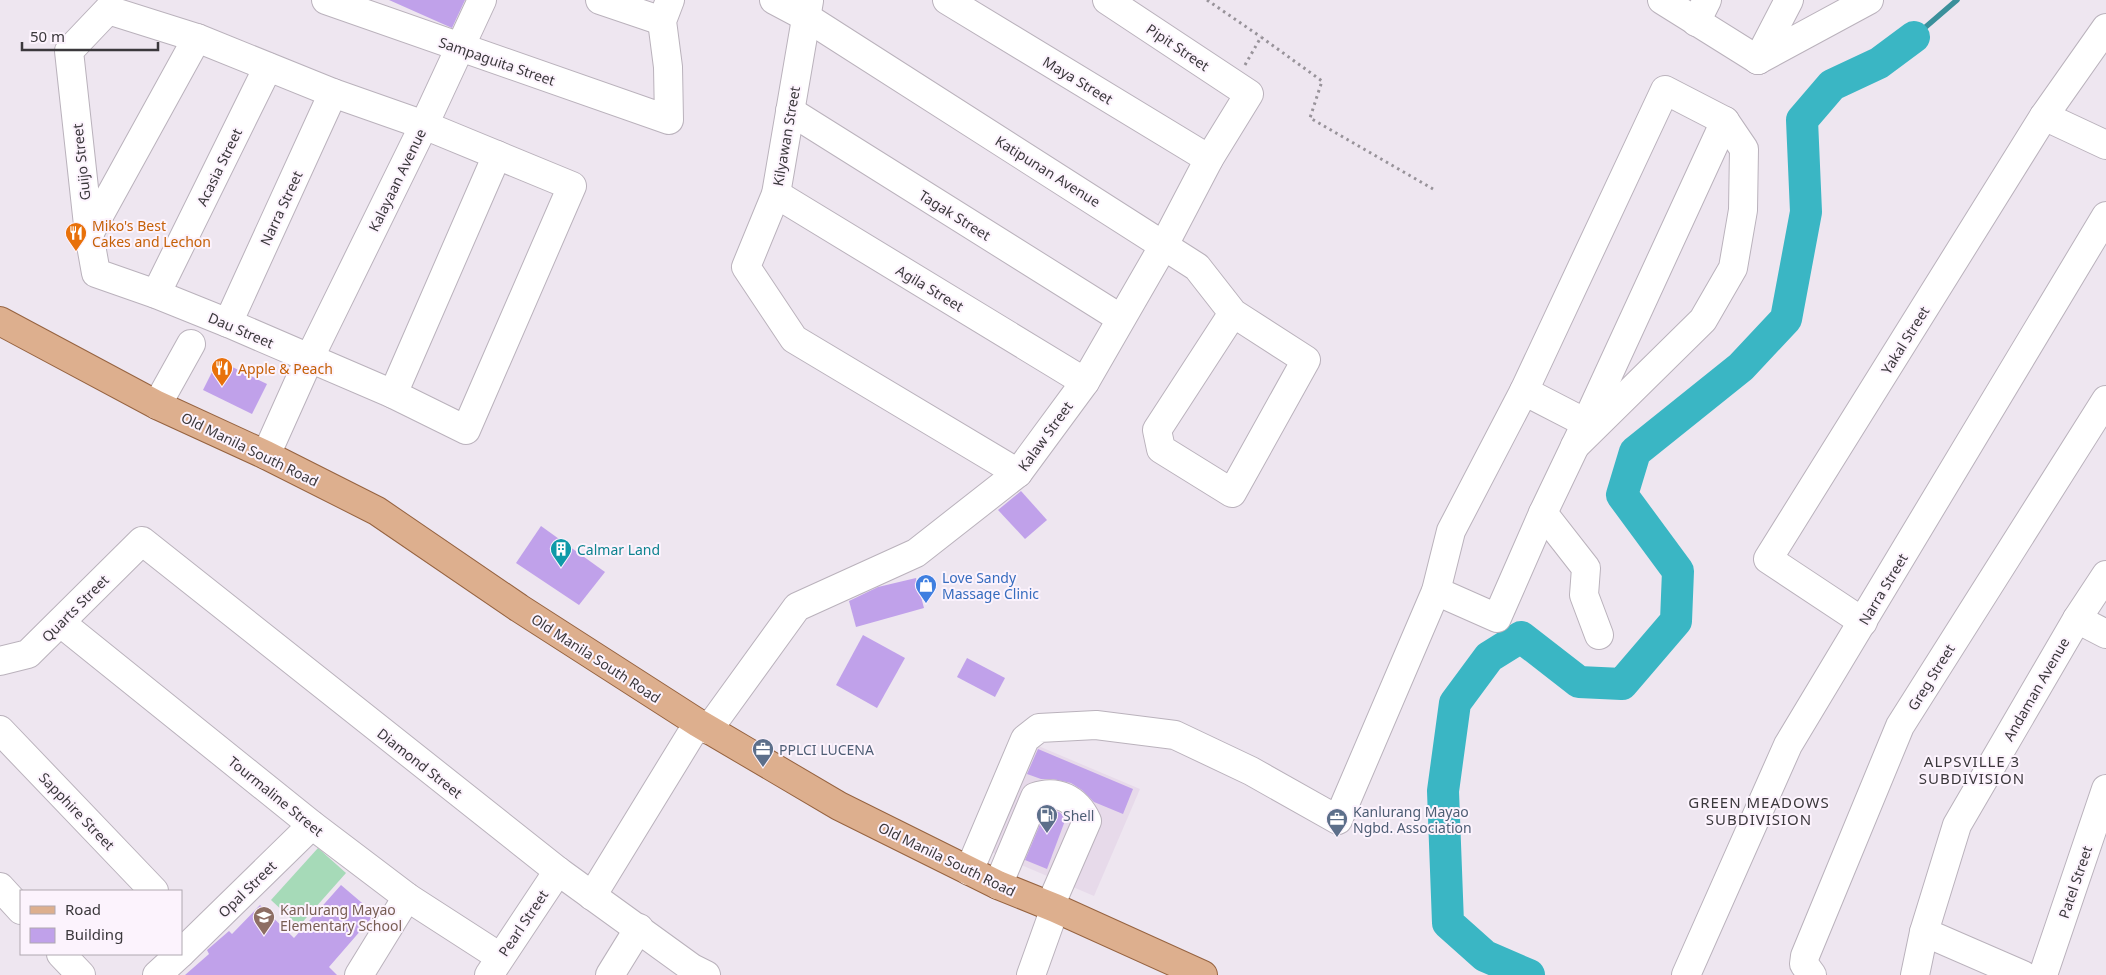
<svg xmlns="http://www.w3.org/2000/svg" width="2106" height="975" viewBox="0 0 2106 975" font-family="'Noto Sans',sans-serif">
	<style>
		.built { fill: #e7daea }
		.green { fill: #a6dab8 }
		.lines { fill: none; stroke-linecap: round; stroke-linejoin: round }
		.stream { stroke: #3a909b; stroke-width: 5.5 }
		.river { stroke: #3ab6c4; stroke-width: 32 }
		.building { fill: #c0a1ea }
		.minor-casing { stroke: #bab2bc; stroke-width: 30 }
		.major-casing { stroke: #966340; stroke-width: 30 }
		.path { stroke: #98939a; stroke-width: 3; stroke-dasharray: 2.5 4; stroke-linecap: butt }
		.minor { stroke: #fff; stroke-width: 28 }
		.major { stroke: #ddaf8e; stroke-width: 28 }
		.labels { text-anchor: middle; dominant-baseline: central; stroke-width: 4; stroke-linejoin: round; paint-order: stroke }
		.street-label { font-size: 14px; fill: #3b383c; stroke: #fcf3fd }
		.food-label { font-size: 14px; fill: #c56008; stroke: #fcf3fd; text-anchor: start }
		.culture-label { font-size: 14px; fill: #0d838f; stroke: #fcf3fd; text-anchor: start }
		.shop-label { font-size: 14px; fill: #366cbe; stroke: #fcf3fd; text-anchor: start }
		.service-label { font-size: 14px; fill: #4e5e75; stroke: #fcf3fd; text-anchor: start }
		.education-label { font-size: 14px; fill: #785e54; stroke: #fcf3fd; text-anchor: start }
		.neighbourhood-label { font-size: 15px; letter-spacing: 1px; fill: #3b383c; stroke: #fcf3fd }
	</style>
	<rect width="100%" height="100%" fill="#eee6f0"/>
	<polygon class="built" points="1029,742 1140,789 1094,896 984,849"/>
	<polygon class="green" points="318,848 346,873 299,926 271,900"/>
	<g class="lines">
		<polyline class="stream" points="1914,37 1957,0"/>
		<polyline class="river" points="1529,975 1485,956 1448,923 1443,791 1455,703 1489,657 1521,637 1579,682 1622,684 1676,621 1678,571 1622,495 1635,452 1741,367 1786,319 1806,212 1802,120 1832,85 1879,63 1914,37"/>
	</g>
	<g class="building">
		<polygon points="389,0 465,0 452,28"/>
		<polygon points="218,360 267,384 252,414 203,390"/>
		<polygon points="1021,491 1047,520 1025,539 998,510"/>
		<polygon points="541,526 605,572 579,605 516,563"/>
		<polygon points="916,578 924,608 856,627 849,601 878,587"/>
		<polygon points="863,635 905,658 877,708 836,685"/>
		<polygon points="967,658 1005,678 995,697 957,677"/>
		<polygon points="1038,749 1133,789 1123,814 1094,802 1082,790 1071,783 1053,779 1041,779 1027,774"/>
		<polygon points="1046,810 1059,812 1066,818 1047,869 1025,860"/>
		<polygon points="341,885 375,914 329,967 337,975 185,975 209,954 207,950 229,931 232,934 260,905 294,938"/>
	</g>
	<g class="lines">
		<g class="minor-casing">
			<g id="minor">
				<polyline points="326,0 669,120 668,67 662,21 670,0"/>
				<polyline points="600,0 662,21"/>
				<polyline points="774,0 806,17 1197,267 1233,313 1306,360 1232,493 1161,449 1157,430 1233,313"/>
				<polyline points="947,0 1209,159"/>
				<polyline points="1662,0 1758,60"/>
				<polyline points="809,1 776,194 746,267 794,339 1018,473"/>
				<polygon points="108,10 197,38 333,93 424,125 572,186 466,430 393,394 228,323 156,294 96,273 89,234 69,51"/>
				<polyline points="1696,22 1707,0"/>
				<polyline points="1758,60 1869,0"/>
				<polyline points="1758,60 1789,0"/>
				<polyline points="790,111 1120,318"/>
				<polyline points="2044,116 2106,145"/>
				<polyline points="776,194 1085,382"/>
				<polyline points="89,234 197,38"/>
				<polyline points="156,294 268,67"/>
				<polyline points="228,323 333,93"/>
				<polyline points="1524,391 1586,423"/>
				<polyline points="393,394 497,155"/>
				<polyline points="157,405 191,344"/>
				<polyline points="266,455 309,359 424,125 482,0"/>
				<polyline points="1543,513 1586,568 1584,595 1599,635"/>
				<polyline points="1436,591 1497,618 1543,513 1586,423 1725,121"/>
				<polyline points="2077,619 2106,634"/>
				<polyline points="1863,622 1768,559 2044,116 2106,28"/>
				<polyline points="61,623 312,825 407,897 500,957"/>
				<polyline points="0,661 28,654 142,541 558,871 692,968 706,975"/>
				<polyline points="0,730 154,891"/>
				<polyline points="708,730 797,607 916,553 1018,473 1085,382 1164,245 1209,159 1249,94 1107,0"/>
				<polyline points="969,871 1025,739 1039,728 1096,725 1175,735 1251,771 1338,820 1436,591 1451,531 1524,391 1665,90 1725,121 1744,149 1743,210 1733,268 1703,320 1575,446"/>
				<path d="M998,885l37,-88c22,-8 42,2 52,24l-37,85"/>
				<polyline points="0,887 21,910"/>
				<polyline points="592,896 698,723"/>
				<polyline points="1924,932 2023,975"/>
				<polyline points="181,953 312,825"/>
				<polyline points="61,954 81,975"/>
				<polyline points="157,975 180,954"/>
				<polyline points="359,975 407,897"/>
				<polyline points="489,975 558,871"/>
				<polyline points="610,975 639,928"/>
				<polyline points="1031,975 1055,908"/>
				<polyline points="1686,975 1788,745 2106,216"/>
				<polyline points="1812,975 1804,964 1805,956 1900,726 2106,400"/>
				<polyline points="1915,975 1924,932 1957,825 2077,619 2106,575"/>
				<polyline points="2043,975 2106,789"/>
			</g>
		</g>
		<g class="major-casing">
			<polyline id="major" points="0,321 157,405 266,455 377,511 519,608 698,723 839,806 998,885 1055,908 1203,975"/>
		</g>
		<g class="path">
			<polyline points="1207,0 1261,37"/>
			<polyline points="1245,65 1261,37 1322,81 1310,118 1433,189"/>
		</g>
		<use href="#minor" class="minor"/>
		<use href="#major" class="major"/>
	</g>
	<defs>
		<g id="restaurant-pin" transform="scale(1.125)"><path d="M0 17L-7.5 6A9.5 9.5 0 1 1 7.5 6Z" fill="#e8710a" stroke="#fcf3fd"/><path d="M-5-6h1v4h1v-4h1v4h1v-4h1v5L-1.5 .5V6h-2V.5L-5-1ZM5-6V6H3V1.5H1.5Q1.5-4 5-6Z" fill="#fff"/></g>
		<g id="building-pin" transform="scale(1.125)"><path d="M0 17L-7.5 6A9.5 9.5 0 1 1 7.5 6Z" fill="#0f9aa8" stroke="#fcf3fd"/><path d="M-4-6H4V6H1V3H-1V6H-4ZM-2.5-4.3h1.7v1.8h-1.7ZM.8-4.3h1.7v1.8H.8ZM-2.5-1h1.7V.8h-1.7ZM.8-1h1.7V.8H.8Z" fill="#fff"/></g>
		<g id="shop-pin" transform="scale(1.125)"><path d="M0 17L-7.5 6A9.5 9.5 0 1 1 7.5 6Z" fill="#3f7fe0" stroke="#fcf3fd"/><path d="M-5-2.5h2.3a2.7 3.5 0 0 1 5.4 0H5L5.5 6h-11ZM-1.5-2.5h3a1.5 2.3 0 0 0-3 0Z" fill="#fff"/></g>
		<g id="office-pin" transform="scale(1.125)"><path d="M0 17L-7.5 6A9.5 9.5 0 1 1 7.5 6Z" fill="#5c6f8a" stroke="#fcf3fd"/><path d="M-6-3h4V-5.5h4V-3h4V5H-6ZM-1-4.5V-3h2v-1.5ZM-6 0V1H6V0Z" fill="#fff"/></g>
		<g id="fuel-pin" transform="scale(1.125)"><path d="M0 17L-7.5 6A9.5 9.5 0 1 1 7.5 6Z" fill="#5c6f8a" stroke="#fcf3fd"/><path d="M-5.5-6h7V0h2V4h1.3V-2.5L3-4.5l.8-.8L6-3V5H2.5V1h-1V6h-7ZM-4.2-4.7v3.2H.2V-4.7Z" fill="#fff"/></g>
		<g id="school-pin" transform="scale(1.125)"><path d="M0 17L-7.5 6A9.5 9.5 0 1 1 7.5 6Z" fill="#8d6e63" stroke="#fcf3fd"/><path d="M0-5L7-2L0 1L-7-2ZM-4 1L0 2.5L4 1V4Q0 6-4 4Z" fill="#fff"/></g>
	</defs>
	<g fill-rule="evenodd">
		<use href="#restaurant-pin" x="76" y="233"/>
		<use href="#restaurant-pin" x="222" y="368"/>
		<use href="#building-pin" x="561" y="549"/>
		<use href="#shop-pin" x="926" y="585"/>
		<use href="#office-pin" x="763" y="749"/>
		<use href="#fuel-pin" x="1047" y="815"/>
		<use href="#office-pin" x="1337" y="819"/>
		<use href="#school-pin" x="264" y="917"/>
	</g>
	<g class="labels">
		<g class="street-label">
			<text transform="translate(1178 47) rotate(34)">Pipit Street</text>
			<text transform="translate(497 61) rotate(19)">Sampaguita Street</text>
			<text transform="translate(1078 80) rotate(31)">Maya Street</text>
			<text transform="translate(786 136) rotate(-80)">Kilyawan Street</text>
			<text transform="translate(81 162) rotate(-96)">Guijo Street</text>
			<text transform="translate(219 167) rotate(-64)">Acasia Street</text>
			<text transform="translate(1048 171) rotate(32)">Katipunan Avenue</text>
			<text transform="translate(397 180) rotate(-64)">Kalayaan Avenue</text>
			<text transform="translate(281 208) rotate(-65)">Narra Street</text>
			<text transform="translate(955 215) rotate(32)">Tagak Street</text>
			<text transform="translate(930 288) rotate(31)">Agila Street</text>
			<text transform="translate(241 330) rotate(23)">Dau Street</text>
			<text transform="translate(1905 340) rotate(-58)">Yakal Street</text>
			<text transform="translate(1045 436) rotate(-54)">Kalaw Street</text>
			<text transform="translate(250 449) rotate(26)">Old Manila South Road</text>
			<text transform="translate(1883 589) rotate(-59)">Narra Street</text>
			<text transform="translate(75 608) rotate(-45)">Quarts Street</text>
			<text transform="translate(596 658) rotate(33)">Old Manila South Road</text>
			<text transform="translate(1931 677) rotate(-58)">Greg Street</text>
			<text transform="translate(2036 689) rotate(-60)">Andaman Avenue</text>
			<text transform="translate(420 763) rotate(38)">Diamond Street</text>
			<text transform="translate(276 796) rotate(39)">Tourmaline Street</text>
			<text transform="translate(77 811) rotate(46)">Sapphire Street</text>
			<text transform="translate(947 859) rotate(26)">Old Manila South Road</text>
			<text transform="translate(2075 882) rotate(-71)">Patel Street</text>
			<text transform="translate(247 889) rotate(-44)">Opal Street</text>
			<text transform="translate(523 923) rotate(-56)">Pearl Street</text>
		</g>
		<g class="food-label">
			<text x="92" y="225">Miko's Best<tspan x="92" dy="16">Cakes and Lechon</tspan></text>
			<text x="238" y="368">Apple &amp; Peach</text>
		</g>
		<g class="culture-label">
			<text x="577" y="549">Calmar Land</text>
		</g>
		<g class="shop-label">
			<text x="942" y="577">Love Sandy<tspan x="942" dy="16">Massage Clinic</tspan></text>
		</g>
		<g class="service-label">
			<text x="779" y="749">PPLCI LUCENA</text>
			<text x="1353" y="811">Kanlurang Mayao<tspan x="1353" dy="16">Ngbd. Association</tspan></text>
			<text x="1063" y="815">Shell</text>
		</g>
		<g class="education-label">
			<text x="280" y="909">Kanlurang Mayao<tspan x="280" dy="16">Elementary School</tspan></text>
		</g>
		<g class="neighbourhood-label">
			<text x="1972" y="761">ALPSVILLE 3<tspan x="1972" dy="17">SUBDIVISION</tspan></text>
			<text x="1759" y="802">GREEN MEADOWS<tspan x="1759" dy="17">SUBDIVISION</tspan></text>
		</g>
	</g>
	<rect x="20" y="890" width="162" height="65" fill="#fcf3fd" stroke="#afa8b0"/>
	<rect x="30" y="906" width="25" height="8" fill="#ddaf8e" stroke="#afa8b0"/>
	<text x="65" y="915" font-size="15" fill="#3b383c">Road</text>
	<rect x="30" y="928" width="25" height="15" fill="#c0a1ea" stroke="#afa8b0"/>
	<text x="65" y="940" font-size="15" fill="#3b383c">Building</text>
	<path d="M22 42v8h136v-8" fill="none" stroke="#3b383c" stroke-width="2.5"/>
	<text x="30" y="42" font-size="15" fill="#3b383c" stroke="#fcf3fd" stroke-width="4" paint-order="stroke">50 m</text>
</svg>
